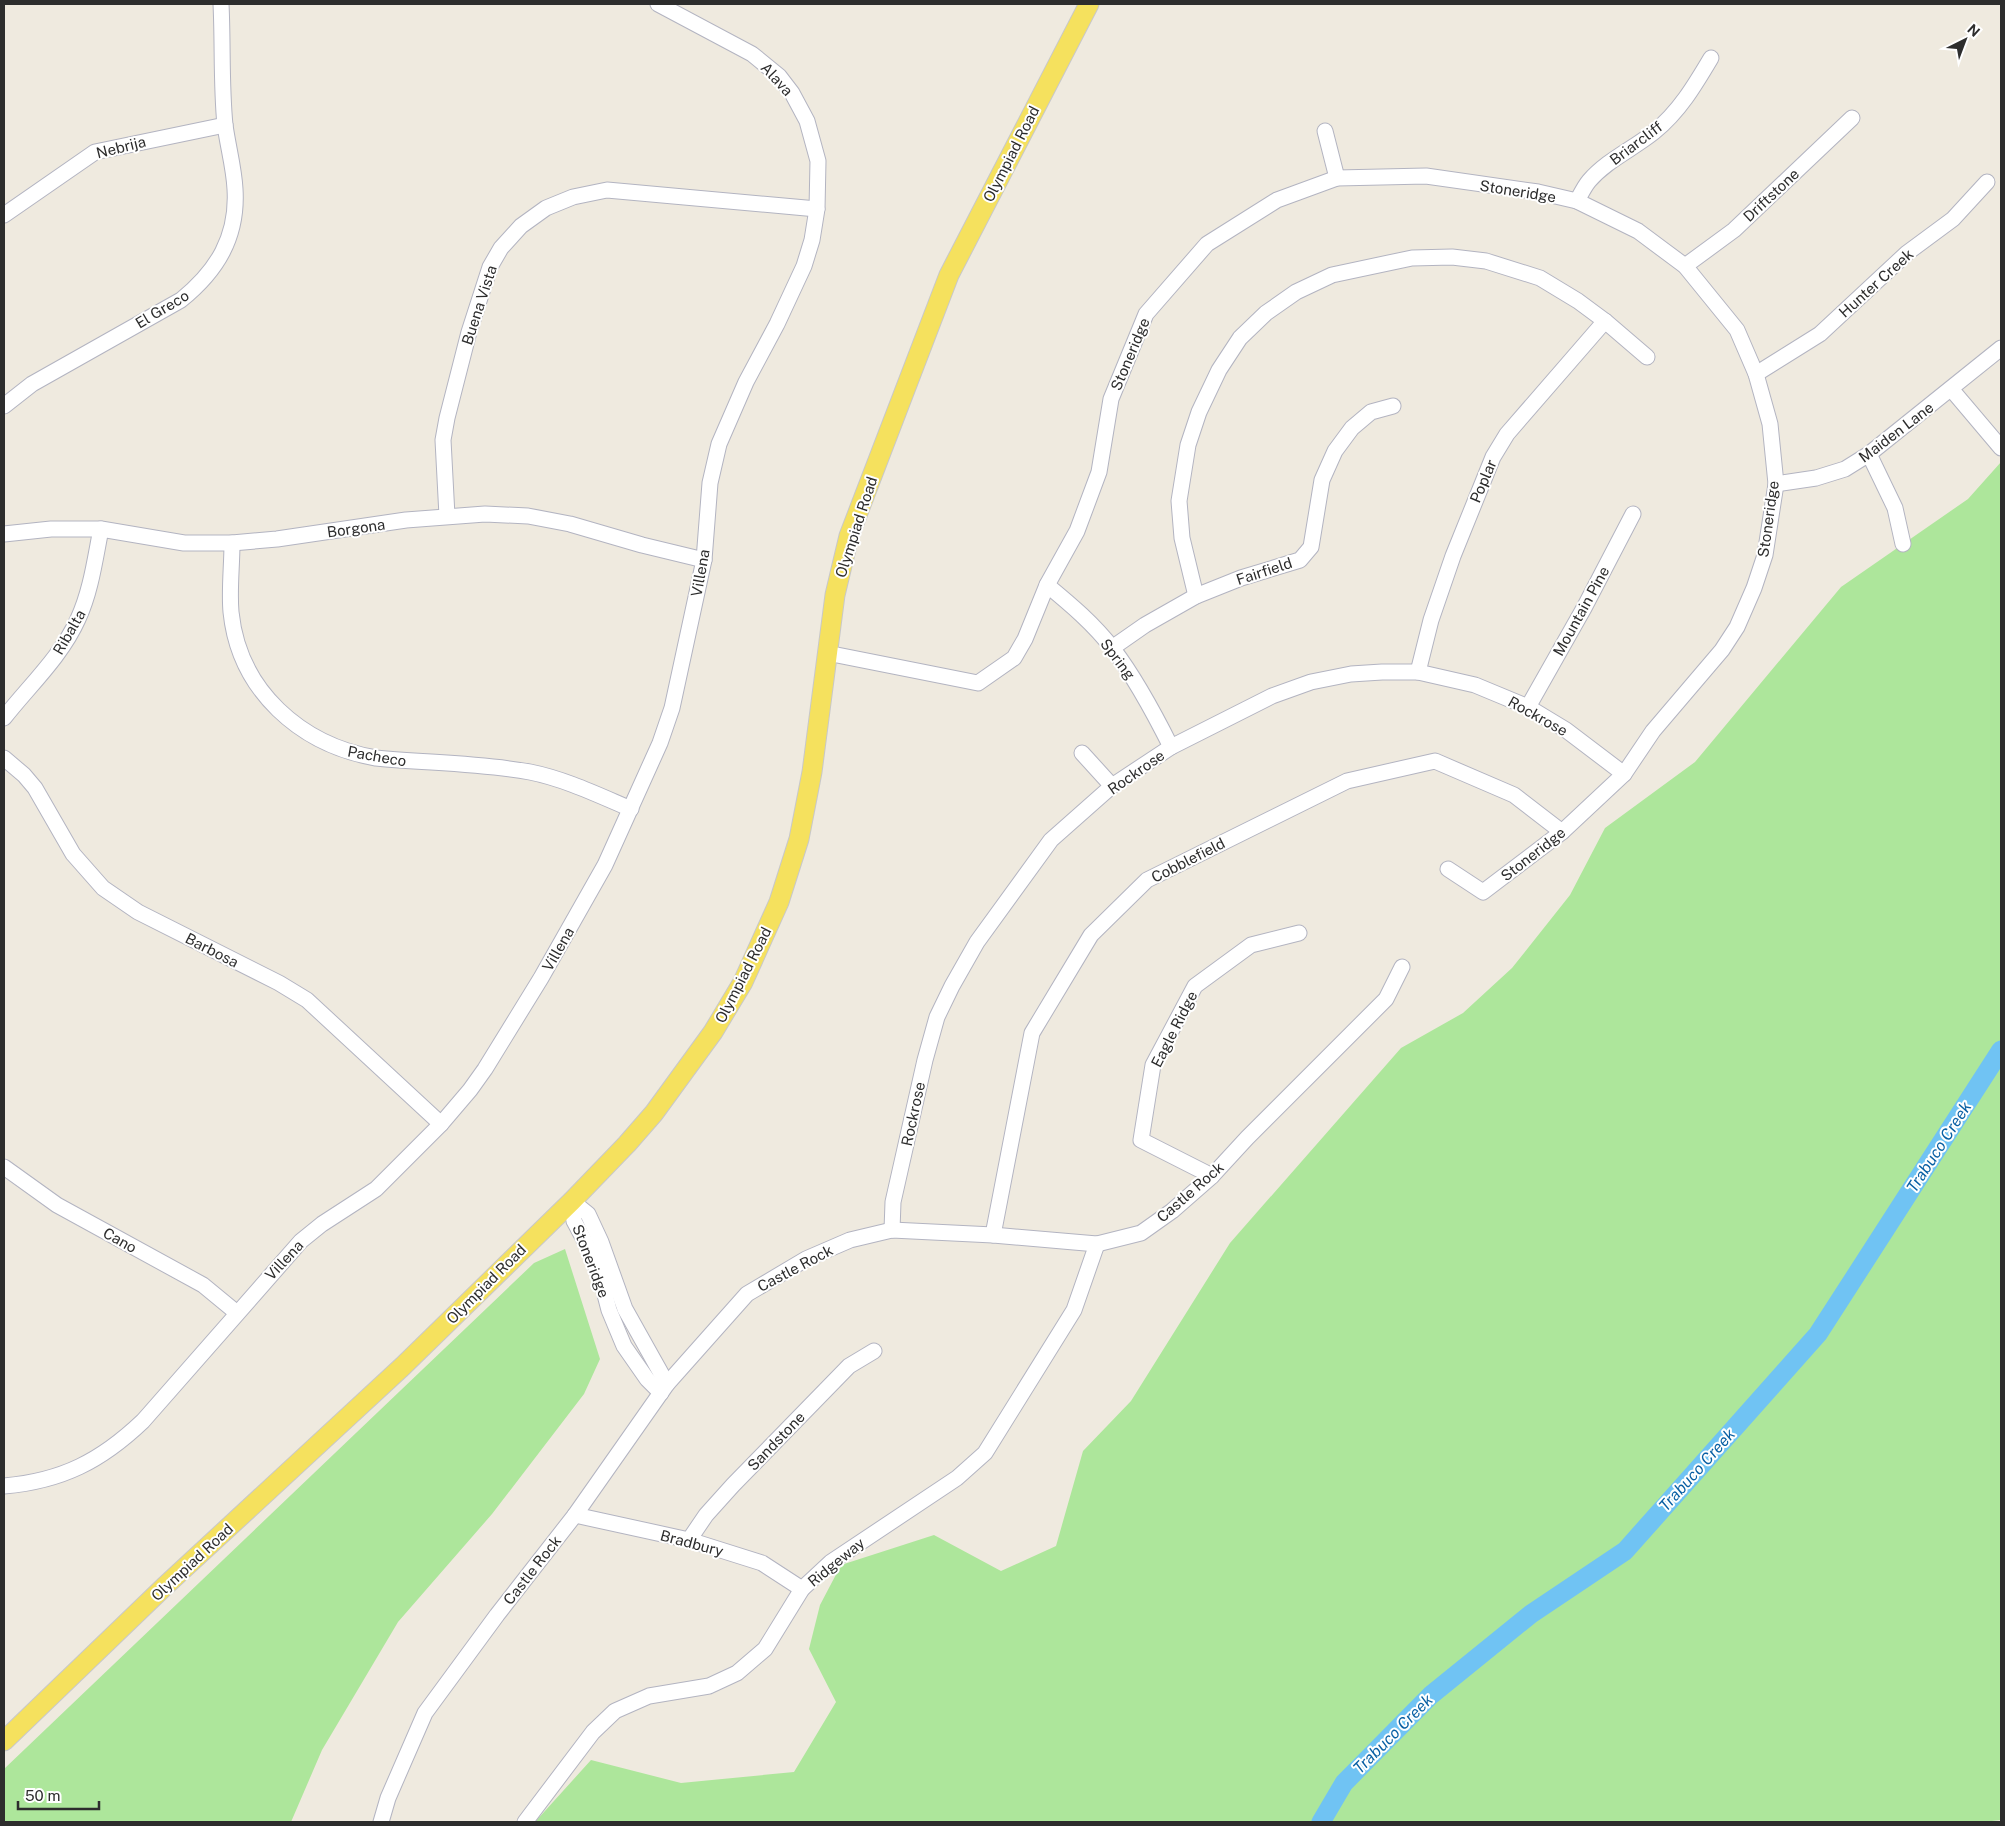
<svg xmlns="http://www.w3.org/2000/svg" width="2005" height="1826" viewBox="0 0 2005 1826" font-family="'Public Sans',sans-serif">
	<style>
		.green { fill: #ade69b }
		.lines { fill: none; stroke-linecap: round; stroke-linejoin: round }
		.river { stroke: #70c3f3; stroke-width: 19 }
		.minor-casing { stroke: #b3b4c1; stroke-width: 17 }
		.major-casing { stroke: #c8c8c8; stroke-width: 21 }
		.minor { stroke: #fff; stroke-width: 15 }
		.major { stroke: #f5e15e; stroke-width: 19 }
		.labels { text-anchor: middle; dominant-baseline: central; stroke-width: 4; stroke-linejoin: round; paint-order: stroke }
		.street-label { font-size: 15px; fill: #2d2d2d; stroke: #fff }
		.water-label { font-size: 16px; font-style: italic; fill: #0960a4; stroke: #fff }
	</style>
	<rect width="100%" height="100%" fill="#efeadf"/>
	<g class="green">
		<polygon points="2001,462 2001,1820 1983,1822 535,1822 591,1760 681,1783 794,1772 836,1702 809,1649 820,1605 841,1565 934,1535 1001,1571 1056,1546 1083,1451 1131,1401 1230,1243 1401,1048 1463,1013 1512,968 1570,895 1605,828 1695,762 1841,587 1968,499"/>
		<polygon points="565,1249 600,1359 584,1394 492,1514 398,1622 322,1750 291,1822 4,1822 4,1769 534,1263"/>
	</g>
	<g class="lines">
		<polyline class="river" points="1321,1822 1344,1783 1431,1695 1531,1614 1625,1551 1818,1334 2001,1050"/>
		<g class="minor-casing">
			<g id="minor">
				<polyline points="1325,131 1337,178"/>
				<path d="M1577,201c4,-7 7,-14 12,-20 18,-21 44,-32 65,-49 25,-20 41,-47 57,-74"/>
				<polyline points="4,215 95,152 225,125"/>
				<polyline points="1685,266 1734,230 1852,118"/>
				<polyline points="1756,374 1820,334 1907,253 1953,219 1987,182"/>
				<polyline points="1952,390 2001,448"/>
				<path d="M4,406l28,-22 149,-84c36,-29 57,-63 54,-111 -1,-21 -7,-42 -10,-64 -4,-40 -2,-81 -4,-121"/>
				<polyline points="1869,454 1895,508 1903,544"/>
				<polyline points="1776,484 1816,478 1845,469 1869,454 2001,348"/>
				<polyline points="447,516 443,440 447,418 469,332 490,267 501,248 521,226 546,208 573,197 607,190 817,209"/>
				<polyline points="4,534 51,529 101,529 184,543 232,543 277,539 406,520 485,514 528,516 570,524 642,545 704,560"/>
				<path d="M232,543c0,23 -3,47 -1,69 8,79 70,133 145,146 51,5 104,5 154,14 35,7 68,23 101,37"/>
				<path d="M1047,585c23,19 47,39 66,64 23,30 41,64 58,98"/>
				<polyline points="1196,596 1182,538 1179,501 1188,445 1199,412 1219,370 1240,338 1266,313 1296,292 1332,275 1412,258 1452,257 1486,261 1540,278 1578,301 1605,321 1647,357"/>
				<polyline points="1112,648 1145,625 1196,596 1241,578 1300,560 1311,547 1322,480 1335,451 1352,428 1371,412 1393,406"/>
				<polyline points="827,653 978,683 1014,658 1025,639 1047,585 1077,531 1099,472 1111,399 1146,314 1207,244 1277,200 1337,178 1426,176 1538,192 1577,201 1638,231 1685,266 1737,330 1756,374 1770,424 1776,484 1765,555 1754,588 1737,627 1722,650 1653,731 1624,774 1562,832 1483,892 1448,869"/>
				<polyline points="1418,672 1431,620 1453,556 1493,457 1507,434 1605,321"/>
				<polyline points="1528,707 1584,608 1633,514"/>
				<path d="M4,718c25,-32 57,-61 74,-99 13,-28 17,-60 23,-90"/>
				<polyline points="1082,753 1112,786"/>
				<polyline points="4,758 24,775 35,788 73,854 103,888 138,912 279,983 307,1000 441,1124"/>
				<polyline points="4,1167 57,1205 203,1285 237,1313"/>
				<polyline points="1212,1176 1141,1140 1153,1065 1195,986 1251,945 1299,933"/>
				<polyline points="572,1201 574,1221 588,1247 602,1283 609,1310 624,1346 647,1379 661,1393"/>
				<polyline points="572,1201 588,1214 601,1242 625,1309 667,1384"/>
				<polyline points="892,1230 893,1202 925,1060 937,1017 952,986 977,942 1051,840 1112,786 1171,747 1272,696 1311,682 1351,674 1382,672 1418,672 1475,685 1528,707 1566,730 1624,774"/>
				<polyline points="993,1235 1032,1033 1091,935 1147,880 1347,781 1435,761 1514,795 1562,832"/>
				<path d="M4,1486c58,-5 97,-25 139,-65l158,-180 21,-17 54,-35 65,-65 29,-34 15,-21 56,-91 64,-113 55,-122 12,-35 32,-148 6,-77 9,-39 27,-62 31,-58 27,-58 8,-26 5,-31 1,-48 -11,-40 -15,-28 -13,-17 -27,-22 -94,-50"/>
				<polyline points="575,1515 689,1540 762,1563 802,1589"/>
				<polyline points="689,1540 706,1515 733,1485 849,1366 874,1351"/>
				<polyline points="381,1822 388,1798 425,1713 497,1615 575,1515 667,1384 747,1294 806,1259 850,1240 892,1230 993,1235 1097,1244 1141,1233 1172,1211 1212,1176 1247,1138 1386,999 1402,967"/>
				<polyline points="525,1822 593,1732 615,1711 649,1696 709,1686 737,1673 765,1649 802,1589 831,1562 957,1478 985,1453 1074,1310 1097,1244"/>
			</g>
		</g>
		<g class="major-casing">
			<polyline id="major" points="4,1741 165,1586 403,1366 572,1201 627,1144 654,1113 713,1032 743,982 779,902 799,839 812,772 835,595 849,536 949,275 1089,4"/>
		</g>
		<use href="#minor" class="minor"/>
		<use href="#major" class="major"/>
	</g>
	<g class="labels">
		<g class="street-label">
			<text transform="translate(777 79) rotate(47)">Alava</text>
			<text transform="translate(1636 143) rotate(-37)">Briarcliff</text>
			<text transform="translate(121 147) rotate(-14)">Nebrija</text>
			<text transform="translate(1011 154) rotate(-63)">Olympiad Road</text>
			<text transform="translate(1518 191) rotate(9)">Stoneridge</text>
			<text transform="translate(1771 195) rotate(-43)">Driftstone</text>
			<text transform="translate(1876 283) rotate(-42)">Hunter Creek</text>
			<text transform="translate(479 305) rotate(-72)">Buena Vista</text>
			<text transform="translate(162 309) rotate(-31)">El Greco</text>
			<text transform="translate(1130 354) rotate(-67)">Stoneridge</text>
			<text transform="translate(1896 432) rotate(-37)">Maiden Lane</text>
			<text transform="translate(1483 481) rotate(-67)">Poplar</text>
			<text transform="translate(1768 519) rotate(-82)">Stoneridge</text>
			<text transform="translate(856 527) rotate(-72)">Olympiad Road</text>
			<text transform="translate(356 528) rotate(-8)">Borgona</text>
			<text transform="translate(1264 571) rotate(-18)">Fairfield</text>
			<text transform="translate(700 573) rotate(-80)">Villena</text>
			<text transform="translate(1581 611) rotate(-61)">Mountain Pine</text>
			<text transform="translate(69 632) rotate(-60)">Ribalta</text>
			<text transform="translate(1118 659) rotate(53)">Spring</text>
			<text transform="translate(1538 716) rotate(29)">Rockrose</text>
			<text transform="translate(377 756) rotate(10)">Pacheco</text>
			<text transform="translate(1136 772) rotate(-35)">Rockrose</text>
			<text transform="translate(1533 854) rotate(-38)">Stoneridge</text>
			<text transform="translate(1188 860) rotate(-27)">Cobblefield</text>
			<text transform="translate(558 949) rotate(-60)">Villena</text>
			<text transform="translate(212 950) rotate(27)">Barbosa</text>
			<text transform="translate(743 975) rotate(-63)">Olympiad Road</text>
			<text transform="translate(1174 1029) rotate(-63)">Eagle Ridge</text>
			<text transform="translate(913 1114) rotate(-78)">Rockrose</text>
			<text transform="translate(1190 1192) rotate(-41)">Castle Rock</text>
			<text transform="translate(120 1240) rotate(29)">Cano</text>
			<text transform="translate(284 1260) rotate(-47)">Villena</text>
			<text transform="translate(591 1261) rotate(69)">Stoneridge</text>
			<text transform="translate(795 1268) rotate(-28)">Castle Rock</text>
			<text transform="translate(486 1284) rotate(-45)">Olympiad Road</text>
			<text transform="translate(776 1441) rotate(-46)">Sandstone</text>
			<text transform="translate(692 1543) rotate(15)">Bradbury</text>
			<text transform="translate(192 1562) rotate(-43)">Olympiad Road</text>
			<text transform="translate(836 1562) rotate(-39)">Ridgeway</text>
			<text transform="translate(532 1570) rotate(-52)">Castle Rock</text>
		</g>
		<g class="water-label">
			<text transform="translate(1939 1147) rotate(-57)">Trabuco Creek</text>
			<text transform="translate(1697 1470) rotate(-48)">Trabuco Creek</text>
			<text transform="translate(1393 1734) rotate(-45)">Trabuco Creek</text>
		</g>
	</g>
	<rect width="2005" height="1826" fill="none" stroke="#2d2d2d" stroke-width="10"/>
	<g transform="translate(1965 40) rotate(42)" stroke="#ffffff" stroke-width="4" paint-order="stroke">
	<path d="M0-4L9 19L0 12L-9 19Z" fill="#2d2d2d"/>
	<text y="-8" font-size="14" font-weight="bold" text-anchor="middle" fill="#2d2d2d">N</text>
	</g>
	<path d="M18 1801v8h81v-8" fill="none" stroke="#2d2d2d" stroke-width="2.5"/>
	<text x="25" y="1801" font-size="15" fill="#2d2d2d" stroke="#ffffff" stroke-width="4" paint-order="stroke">50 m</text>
</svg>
